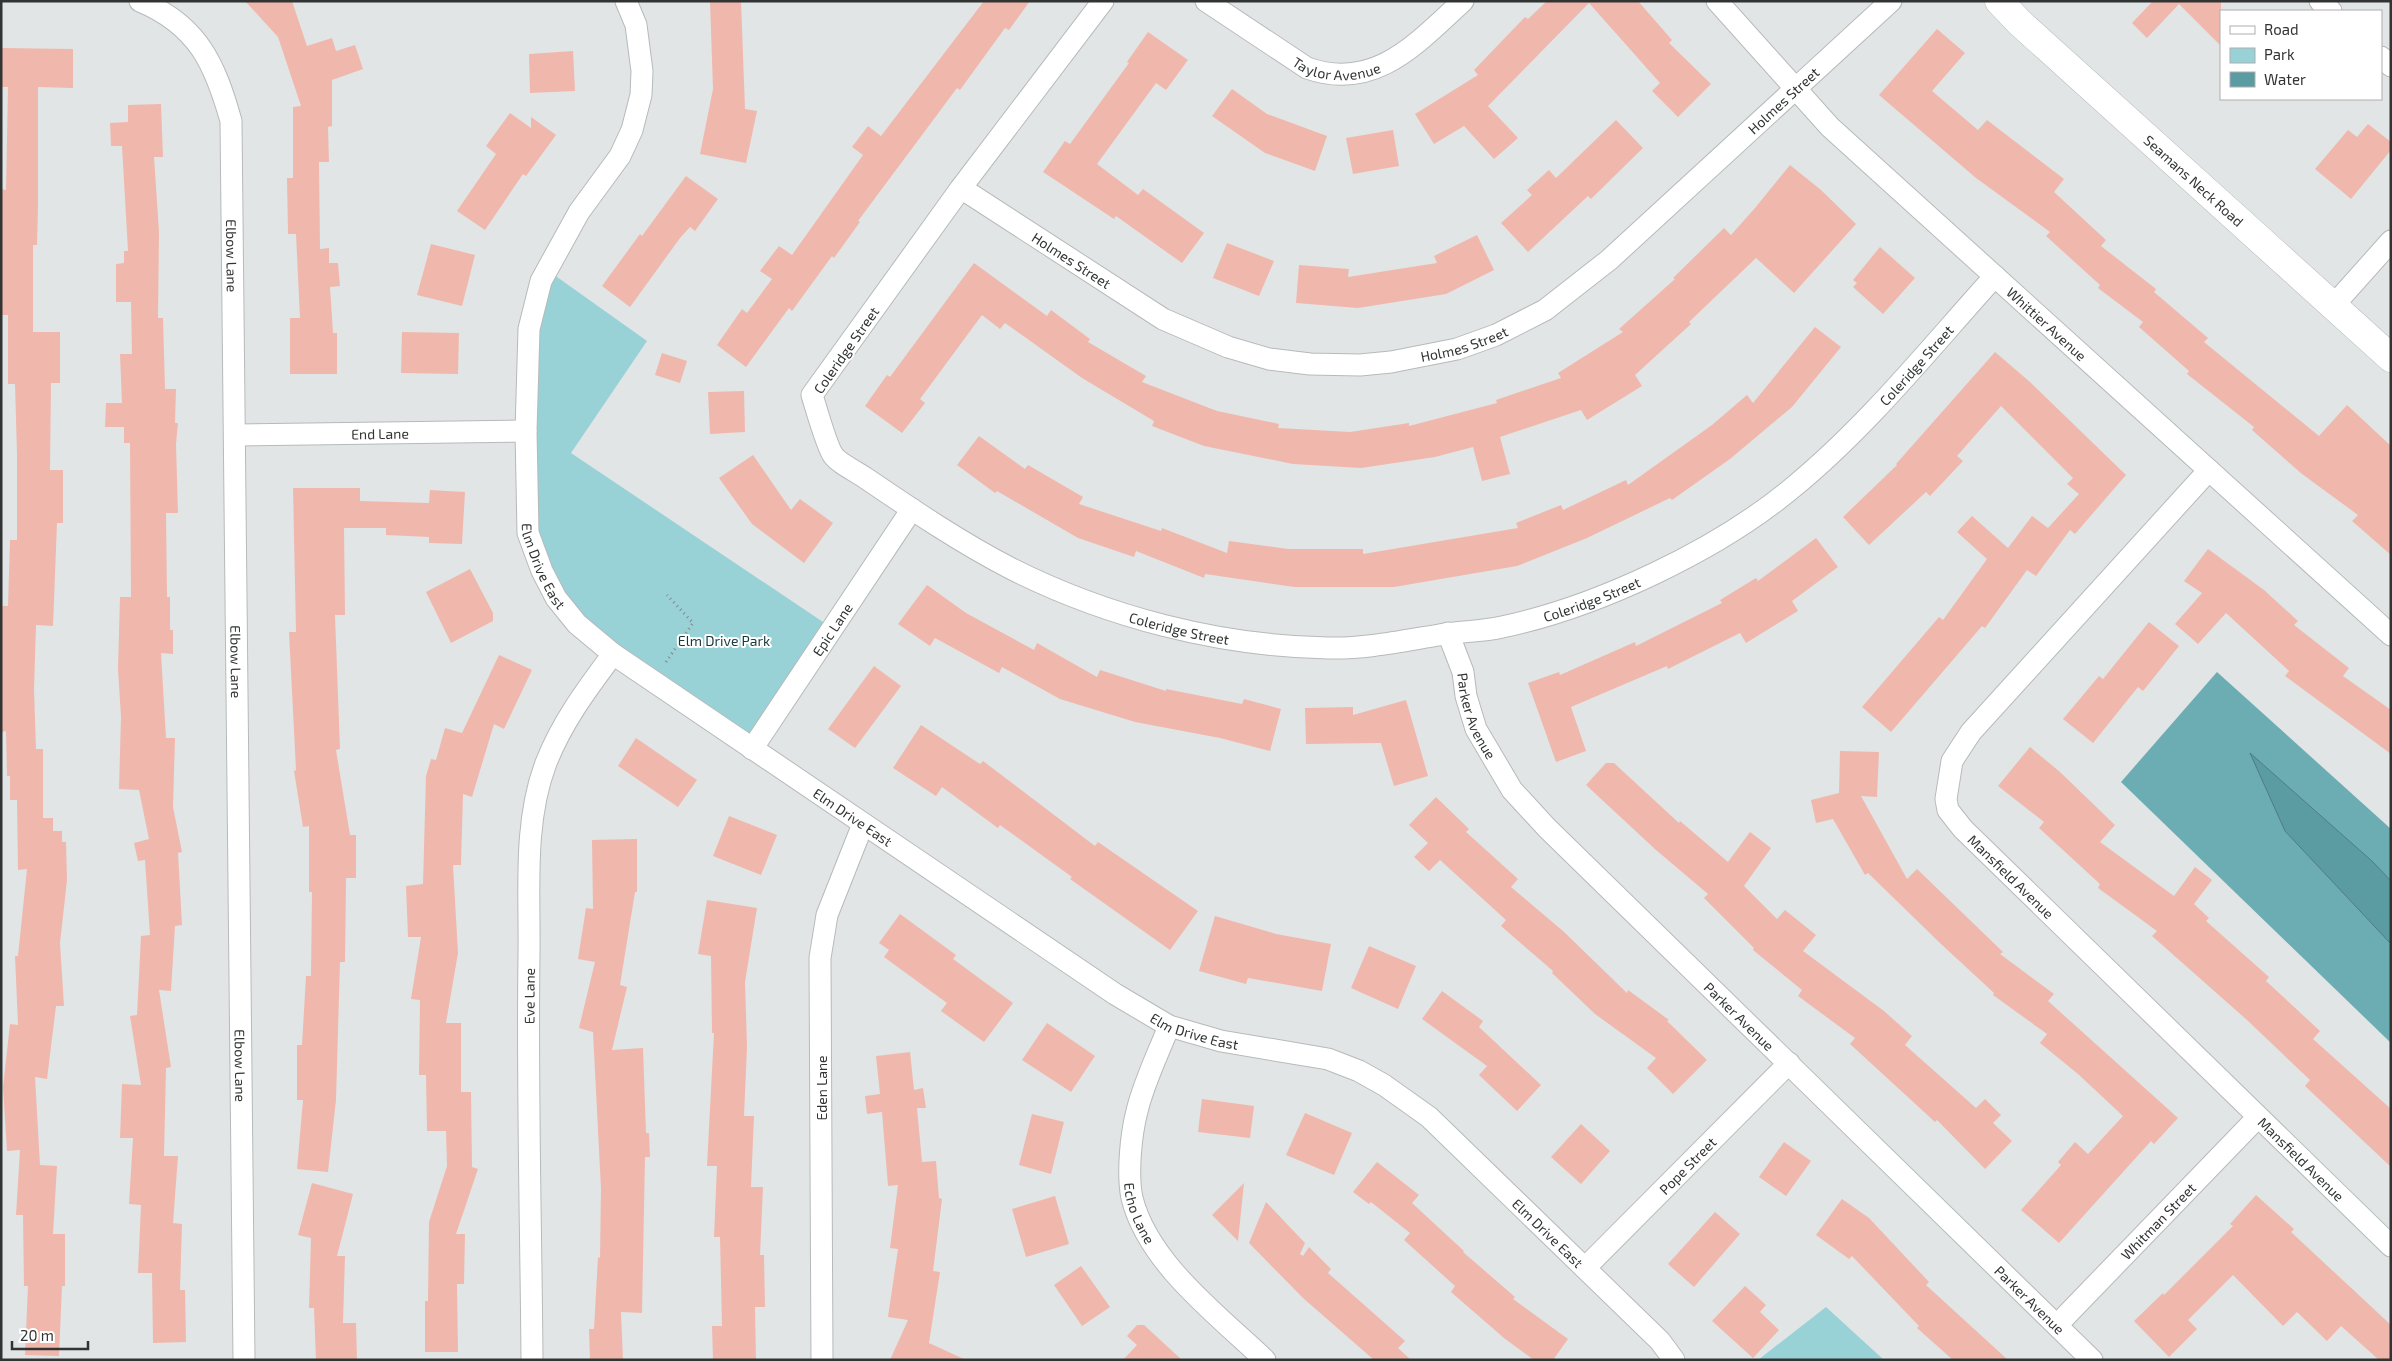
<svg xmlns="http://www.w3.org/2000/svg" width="2392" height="1361" viewBox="0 0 2392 1361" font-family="'Exo 2',sans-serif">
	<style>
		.green { fill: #98d2d7 }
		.forest { fill: #6cadb3 }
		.water { fill: #5b9ca2; stroke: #4f7d81 }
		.building { fill: #f0b8ac }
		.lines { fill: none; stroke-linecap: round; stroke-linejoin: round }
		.street-casing { stroke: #b6babb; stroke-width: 23 }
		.secondary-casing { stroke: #b6babb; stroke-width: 29 }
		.path { stroke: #858788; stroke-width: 3; stroke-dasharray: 1 4; stroke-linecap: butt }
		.street { stroke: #fff; stroke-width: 21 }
		.secondary { stroke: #fff; stroke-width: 28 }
		.labels { text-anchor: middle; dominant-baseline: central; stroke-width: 4; stroke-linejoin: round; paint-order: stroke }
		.street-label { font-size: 14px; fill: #323434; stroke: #fff }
		.park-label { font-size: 14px; fill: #18393c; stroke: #fff }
	</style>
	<rect width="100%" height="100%" fill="#e1e5e6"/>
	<g class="green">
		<polygon points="550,272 647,341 571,453 829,626 751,744 580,622 533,533 532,331"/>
		<polygon points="1826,1307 1884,1360 1758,1360"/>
	</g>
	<polygon class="forest" points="2217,672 2391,829 2391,1043 2121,782"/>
	<polygon class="water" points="2250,753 2373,862 2391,881 2391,944 2285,831"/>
	<g class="building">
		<polygon points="245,1 292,1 307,46 332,38 336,51 355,45 363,69 332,80 332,126 328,127 329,162 319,162 320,249 329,248 329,263 338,263 340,286 330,287 333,333 337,333 337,374 290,374 290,318 300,318 296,234 288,234 287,178 293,178 293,107 301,106 278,37"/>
		<polygon points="710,1 741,1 745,109 757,111 746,163 700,154 713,89"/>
		<polygon points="984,1 1030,1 1009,30 1005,28 960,90 957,88 858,221 860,222 834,258 832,256 792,311 789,308 746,367 717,345 742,309 747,313 772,279 760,271 779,246 792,255 863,155 852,147 868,126 881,136"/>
		<polygon points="1547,1 1638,1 1672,40 1669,43 1711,84 1678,117 1652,91 1660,83 1589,3 1488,106 1518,138 1494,159 1464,126 1434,144 1415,114 1478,75 1474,70 1525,17 1528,19"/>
		<polygon points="2153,1 2221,1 2221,46 2179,4 2147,38 2132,23"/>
		<polygon points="1937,29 1965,53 1932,91 1978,130 1987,120 2064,179 2054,192 2106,240 2101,246 2156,289 2154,292 2208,338 2204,342 2319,436 2347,405 2391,446 2391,555 2352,521 2358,515 2302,474 2252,430 2254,427 2187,374 2189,371 2139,327 2143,322 2098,288 2100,285 2046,236 2050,232 1976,178 1879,95"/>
		<polygon points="1148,32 1188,60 1166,90 1156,83 1097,164 1138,195 1143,189 1204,233 1182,263 1116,216 1114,219 1043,172 1065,141 1070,144 1129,63 1127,62"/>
		<polygon points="2,48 73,49 73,88 38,87 38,207 37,245 33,245 33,332 60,332 60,383 51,383 50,470 63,470 63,523 57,523 53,626 36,625 34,689 36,749 43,749 43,818 53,818 53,831 62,831 62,842 66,842 67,880 60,943 64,1006 56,1006 47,1079 35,1077 40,1165 57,1166 53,1234 65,1234 65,1286 62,1286 59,1356 25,1355 28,1286 24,1286 23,1215 16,1215 20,1150 7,1151 3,1087 10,1024 18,1025 15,956 18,956 27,869 18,870 17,800 10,800 10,776 7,776 6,731 2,732 2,606 8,606 10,540 17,540 17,454 15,384 8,384 8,315 1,315 1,189 6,190 8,87 1,87"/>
		<polygon points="573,51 575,91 530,93 529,54"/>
		<polygon points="1232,89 1267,114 1327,136 1315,171 1265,153 1212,116"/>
		<polygon points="161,104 163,157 154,157 159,232 158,318 163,318 165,389 176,389 175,423 178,423 176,444 178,513 166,513 167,597 170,597 170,630 173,630 173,654 161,653 166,738 175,738 173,807 182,852 178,853 182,925 175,926 171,991 159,990 171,1067 166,1068 164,1156 178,1156 173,1223 182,1224 180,1290 185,1290 186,1342 153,1343 152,1273 138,1273 141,1205 129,1204 133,1138 120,1138 122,1084 141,1085 130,1016 137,1015 141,936 150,935 145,860 138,861 134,843 149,839 139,790 119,789 121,717 118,669 120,597 131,597 130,443 124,443 124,427 105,427 106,403 122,403 120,354 132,354 131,302 116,302 116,264 124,263 124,251 128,251 122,146 111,146 110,123 128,122 128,105"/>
		<polygon points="510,113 531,128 531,117 556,135 526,176 523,174 485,230 457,211 496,154 486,146"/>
		<polygon points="1616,120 1643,148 1591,199 1588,196 1528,252 1501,223 1532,195 1527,190 1549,170 1556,178"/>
		<polygon points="2368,124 2391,142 2391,150 2351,199 2315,169 2348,130 2357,137"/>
		<polygon points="1393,130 1399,166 1353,174 1346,138"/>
		<polygon points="1790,165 1821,190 1856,224 1794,293 1756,258 1689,322 1691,324 1635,375 1642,386 1587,420 1581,410 1500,437 1510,474 1482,481 1473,447 1435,457 1361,468 1293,464 1204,446 1152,426 1154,421 1082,378 1005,323 1000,329 982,315 920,399 925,403 902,433 865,406 887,375 890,377 974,263 1047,316 1051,310 1090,339 1088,342 1146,376 1142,382 1217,411 1279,424 1278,428 1350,432 1409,423 1409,426 1497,403 1496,400 1561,378 1558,373 1623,332 1619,329 1675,279 1673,278 1724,228 1731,235 1755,208"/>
		<polygon points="686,176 718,199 695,231 690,227 680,238 630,307 602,286 640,234 642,236"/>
		<polygon points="1477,235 1494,270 1446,294 1358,308 1296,303 1299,265 1349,269 1348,277 1437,263 1434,256"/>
		<polygon points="1227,243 1274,261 1259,296 1213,278"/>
		<polygon points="431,244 475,255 462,306 417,295"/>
		<polygon points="1880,247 1915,278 1883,314 1853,287 1857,283 1853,280"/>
		<polygon points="1815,327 1841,347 1792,407 1730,459 1672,500 1670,498 1587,538 1517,566 1394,587 1294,587 1205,574 1204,578 1136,551 1134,557 1078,538 997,491 995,493 957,465 979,436 1025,469 1028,465 1083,497 1079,504 1161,531 1162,528 1227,553 1229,541 1288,549 1363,549 1363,554 1518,528 1516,523 1561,505 1563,510 1626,480 1628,485 1712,425 1747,395 1753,403"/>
		<polygon points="402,332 459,333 458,374 401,373"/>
		<polygon points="1995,352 2030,382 2126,475 2075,534 2070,530 2036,576 2027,570 1985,628 1982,626 1891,732 1862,707 1939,617 1943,620 1987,559 1957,532 1972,516 2008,548 2032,516 2048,528 2079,494 2067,484 2073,478 2001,406 1957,456 1963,461 1930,496 1926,492 1869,545 1843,517 1897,465 1896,464"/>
		<polygon points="662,353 687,361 680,383 655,375"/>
		<polygon points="744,391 745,432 710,434 708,392"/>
		<polygon points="753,455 791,510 800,499 833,523 804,563 752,524 719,478"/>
		<polygon points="293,488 360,488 360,501 429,503 430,490 465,492 462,544 429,543 429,537 386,535 386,528 344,528 345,615 335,615 340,749 336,750 350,835 356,835 356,878 346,878 345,962 340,962 336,1100 328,1172 297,1169 303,1100 297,1100 297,1045 302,1045 306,976 311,976 312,892 309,892 309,826 303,827 294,771 296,770 289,632 296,632"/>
		<polygon points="1816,538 1838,567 1792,601 1798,611 1746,643 1740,633 1668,669 1667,666 1571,707 1586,751 1556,762 1528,683 1559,672 1560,675 1635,642 1636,646 1722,603 1720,600 1756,578 1758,581"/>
		<polygon points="2208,549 2264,590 2298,621 2294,625 2349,668 2343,676 2391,710 2391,754 2285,676 2289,671 2226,613 2198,644 2175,624 2202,593 2184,581"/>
		<polygon points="470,569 493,613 493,621 451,643 426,592"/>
		<polygon points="927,585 966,613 1034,650 1037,643 1097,677 1100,670 1166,691 1166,689 1242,704 1244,699 1281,709 1270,751 1220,738 1135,722 1060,699 1002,667 999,673 935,638 930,646 898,624"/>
		<polygon points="2149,622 2179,646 2143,691 2138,687 2093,743 2063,719 2099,676 2103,679"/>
		<polygon points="499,655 532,670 504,729 494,724 472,797 463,794 461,865 453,865 458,953 446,1023 461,1023 461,1092 471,1092 472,1167 478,1169 456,1234 465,1234 464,1284 457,1284 458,1352 425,1352 425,1301 428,1301 429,1222 447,1166 446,1131 427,1131 426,1075 419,1075 420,1000 411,999 421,937 408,937 406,886 423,884 426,776 431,759 436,760 445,728 462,733"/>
		<polygon points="874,666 901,686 855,748 828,729"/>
		<polygon points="1406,700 1428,776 1394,786 1381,743 1306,744 1305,708 1353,707 1353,715"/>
		<polygon points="921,725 980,764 983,761 1095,846 1098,842 1198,911 1170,950 1070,879 1072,877 1000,825 998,828 942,787 936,796 893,768"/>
		<polygon points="636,738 697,780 678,807 618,766"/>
		<polygon points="2030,747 2060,772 2115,825 2100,842 2174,896 2195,867 2212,880 2194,904 2209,918 2206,921 2269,977 2266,981 2320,1031 2313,1039 2391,1109 2391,1167 2305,1086 2310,1080 2247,1020 2152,936 2157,931 2098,888 2100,884 2039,828 2044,822 1998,786"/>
		<polygon points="1840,751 1879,752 1877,797 1861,796 1907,879 1917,869 2003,952 2000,954 2054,994 2048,1001 2178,1118 2154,1144 2151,1141 2059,1243 2021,1210 2061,1165 2058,1162 2075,1142 2088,1154 2123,1116 2078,1074 2040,1043 2047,1034 1993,995 1994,993 1941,944 1868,873 1865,875 1833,819 1816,823 1811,800 1839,793"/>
		<polygon points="1606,763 1614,763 1679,823 1680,821 1728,862 1750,832 1771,848 1744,886 1777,919 1785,910 1816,935 1803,951 1884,1011 1912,1036 1905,1045 1976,1108 1985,1099 2001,1115 1993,1123 2012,1141 1985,1169 1937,1120 1935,1122 1850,1044 1855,1038 1798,996 1802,990 1753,950 1754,948 1704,898 1708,894 1656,850 1586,785"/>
		<polygon points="1436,797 1469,829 1466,832 1518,879 1511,887 1563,931 1627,993 1628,990 1669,1020 1667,1021 1707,1060 1673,1094 1647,1068 1656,1058 1595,1014 1552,973 1553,971 1501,926 1506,920 1440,860 1429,871 1414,857 1428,843 1409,825"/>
		<polygon points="729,816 777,835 761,875 713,856"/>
		<polygon points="637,839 637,892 635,892 620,985 627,987 612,1050 643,1048 646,1133 649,1133 650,1157 645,1157 642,1313 621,1312 623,1360 590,1360 589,1329 594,1329 598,1257 600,1258 601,1189 593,1032 579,1028 595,962 578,959 586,908 593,909 592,840"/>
		<polygon points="707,900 757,908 745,982 747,1047 744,1116 754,1116 751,1187 763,1187 760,1255 764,1255 765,1307 755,1307 756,1360 713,1360 712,1326 722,1326 720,1237 714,1237 717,1166 707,1166 714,1033 712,1033 711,956 698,954"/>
		<polygon points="900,914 956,955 953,959 1013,1003 984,1042 941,1011 947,1003 884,957 889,950 879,943"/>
		<polygon points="1215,916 1276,934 1331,944 1322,991 1248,978 1246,984 1199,971"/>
		<polygon points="1369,946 1416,966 1398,1009 1351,988"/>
		<polygon points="1442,991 1483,1021 1479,1027 1541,1085 1517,1111 1479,1075 1487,1066 1422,1019"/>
		<polygon points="1047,1023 1095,1056 1071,1092 1022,1060"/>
		<polygon points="910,1052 914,1090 923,1088 926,1108 917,1108 922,1162 936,1161 939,1198 942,1199 933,1271 940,1272 929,1343 966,1360 890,1360 908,1320 888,1317 898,1249 890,1248 898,1185 888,1186 882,1112 867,1114 865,1096 880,1094 876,1056"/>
		<polygon points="1202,1099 1254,1106 1250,1138 1198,1132"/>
		<polygon points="1305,1113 1352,1133 1334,1175 1286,1155"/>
		<polygon points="1032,1114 1064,1122 1051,1174 1019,1165"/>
		<polygon points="1581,1124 1610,1151 1581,1184 1551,1157"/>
		<polygon points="1784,1142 1811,1161 1786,1196 1759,1177"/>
		<polygon points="1377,1162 1419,1195 1412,1203 1464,1251 1463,1252 1515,1297 1513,1299 1568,1339 1553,1360 1534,1360 1504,1338 1451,1292 1455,1286 1404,1240 1410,1233 1371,1202 1369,1204 1353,1192"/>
		<polygon points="312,1183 353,1194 337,1256 345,1256 343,1323 356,1323 357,1360 316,1360 314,1308 309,1308 311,1238 298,1235"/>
		<polygon points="1244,1183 1238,1241 1212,1215"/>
		<polygon points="2256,1195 2294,1229 2291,1232 2391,1325 2391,1360 2379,1360 2341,1326 2327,1341 2297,1312 2283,1326 2233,1275 2188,1320 2197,1329 2169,1357 2134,1321 2163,1293 2164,1295 2233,1226 2230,1224"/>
		<polygon points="1055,1196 1069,1244 1026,1257 1012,1209"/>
		<polygon points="1842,1199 1869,1218 1929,1282 1926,1285 2008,1360 1953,1360 1917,1328 1919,1326 1852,1256 1849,1259 1816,1235"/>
		<polygon points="1266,1202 1305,1243 1300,1254 1303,1256 1309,1247 1331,1269 1328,1273 1405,1341 1398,1348 1411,1360 1374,1360 1303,1298 1249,1243"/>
		<polygon points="1715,1212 1740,1234 1694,1287 1668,1264"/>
		<polygon points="1081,1266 1110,1307 1082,1326 1054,1285"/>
		<polygon points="1745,1286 1766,1305 1760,1312 1779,1330 1753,1358 1712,1321"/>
		<polygon points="1137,1325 1144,1325 1182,1360 1123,1360 1137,1345 1127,1336"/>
	</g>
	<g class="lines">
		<g class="street-casing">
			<g id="street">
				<path id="s1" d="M140,1c58,24 75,63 91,120l13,1239"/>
				<path id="s2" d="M626,1l10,24 6,46 -1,24 -9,35 -12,26 -41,56 -38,69 -12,48 -3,102 2,102 14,38 14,27 21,26 36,30 502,340 54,32 52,15 107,18 31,12 25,14 45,32 231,224 14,19"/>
				<path id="s3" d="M1103,1l-142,187 -149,207c4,13 15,52 21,60 5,8 26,18 34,24 47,32 93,63 143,89 97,49 209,78 318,80 37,1 74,-7 111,-13 21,-4 42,-3 63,-8 95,-20 214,-76 289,-138 76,-62 138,-140 204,-213"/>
				<path id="s4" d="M1206,1l101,67c68,24 110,-25 156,-67"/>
				<path id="s5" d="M1717,1l113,126 561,508"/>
				<polyline points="2320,1 2331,11"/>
				<polyline points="2381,57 2391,66"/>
				<path id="s6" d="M961,188l202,131 65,28 41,12 41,5 50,1 31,-3 66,-13 39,-14 49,-25 64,-50 282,-259"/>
				<polyline points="2333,306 2391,241"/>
				<path id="s7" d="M235,435l291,-4"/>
				<path id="s8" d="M2209,470l-238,262 -19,29 -6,38 2,11 15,19 428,417"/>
				<path id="s9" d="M1448,633l15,39 3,24 10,33 36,61 35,38 545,532"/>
				<path id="s10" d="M752,749l160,-240"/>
				<path id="s11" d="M1169,1026c-11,28 -25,56 -32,85 -6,23 -10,63 -5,87 16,65 86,117 133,162"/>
				<path id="s12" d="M1585,1268l204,-205"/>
				<path id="s13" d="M2057,1325l201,-208"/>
				<path id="s14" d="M532,1360c-1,-135 -5,-270 -3,-405 1,-63 -6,-132 17,-192 16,-41 41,-74 67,-109"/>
				<polyline points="822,1360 820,958 827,915 863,824"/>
			</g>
		</g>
		<g class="secondary-casing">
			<g id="secondary">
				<path id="s15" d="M1999,1l20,21 372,336"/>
			</g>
		</g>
		<polyline class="path" points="666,662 693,623 667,595"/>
		<use href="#street" class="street"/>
		<use href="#secondary" class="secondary"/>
	</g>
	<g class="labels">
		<g class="street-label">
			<text stroke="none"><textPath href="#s4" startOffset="151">Taylor Avenue</textPath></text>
			<text stroke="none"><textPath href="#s6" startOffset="958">Holmes Street</textPath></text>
			<text stroke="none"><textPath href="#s15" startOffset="265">Seamans Neck Road</textPath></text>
			<text stroke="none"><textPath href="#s1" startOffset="292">Elbow Lane</textPath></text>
			<text stroke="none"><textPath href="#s6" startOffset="132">Holmes Street</textPath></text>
			<text stroke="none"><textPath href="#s5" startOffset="462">Whittier Avenue</textPath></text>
			<text stroke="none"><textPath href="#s6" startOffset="552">Holmes Street</textPath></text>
			<text transform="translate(846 350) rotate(-55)">Coleridge Street</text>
			<text stroke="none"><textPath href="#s3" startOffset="1769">Coleridge Street</textPath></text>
			<text stroke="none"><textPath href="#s7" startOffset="145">End Lane</textPath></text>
			<text stroke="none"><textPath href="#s2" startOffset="599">Elm Drive East</textPath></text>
			<text stroke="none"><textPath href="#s3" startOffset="1364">Coleridge Street</textPath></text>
			<text stroke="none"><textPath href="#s3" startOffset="944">Coleridge Street</textPath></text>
			<text stroke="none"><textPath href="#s10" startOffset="144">Epic Lane</textPath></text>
			<text stroke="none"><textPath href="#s1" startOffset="698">Elbow Lane</textPath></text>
			<text stroke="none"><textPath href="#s9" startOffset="88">Parker Avenue</textPath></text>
			<text stroke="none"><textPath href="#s2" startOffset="1004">Elm Drive East</textPath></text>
			<text stroke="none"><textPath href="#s8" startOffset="530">Mansfield Avenue</textPath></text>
			<text stroke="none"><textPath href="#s14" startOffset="364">Eve Lane</textPath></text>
			<text stroke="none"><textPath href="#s9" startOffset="492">Parker Avenue</textPath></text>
			<text stroke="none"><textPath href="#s2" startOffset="1409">Elm Drive East</textPath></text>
			<text stroke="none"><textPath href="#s1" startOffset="1102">Elbow Lane</textPath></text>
			<text transform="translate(821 1088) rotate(-90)">Eden Lane</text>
			<text stroke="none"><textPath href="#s8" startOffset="935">Mansfield Avenue</textPath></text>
			<text stroke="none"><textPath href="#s12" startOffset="145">Pope Street</textPath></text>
			<text stroke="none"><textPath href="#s11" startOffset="195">Echo Lane</textPath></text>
			<text stroke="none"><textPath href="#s13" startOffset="145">Whitman Street</textPath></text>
			<text stroke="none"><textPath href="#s2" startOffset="1829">Elm Drive East</textPath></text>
			<text stroke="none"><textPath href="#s9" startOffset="898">Parker Avenue</textPath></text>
		</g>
		<g class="park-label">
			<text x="724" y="640">Elm Drive Park</text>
		</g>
	</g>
	<rect width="2392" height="1361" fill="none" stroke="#323434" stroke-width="5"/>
	<rect x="2220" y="10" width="162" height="90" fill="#ffffff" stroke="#adaeae"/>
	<rect x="2230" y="26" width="25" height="8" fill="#ffffff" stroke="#adaeae"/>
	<text x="2264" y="35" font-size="15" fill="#323434">Road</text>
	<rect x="2230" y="48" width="25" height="15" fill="#98d2d7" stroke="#adaeae"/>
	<text x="2264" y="60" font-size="15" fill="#323434">Park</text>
	<rect x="2230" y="72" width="25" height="15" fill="#5b9ca2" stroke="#adaeae"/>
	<text x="2264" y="85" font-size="15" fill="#323434">Water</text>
	<path d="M12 1341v8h76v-8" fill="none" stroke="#323434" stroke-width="2.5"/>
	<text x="20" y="1341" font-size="15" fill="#323434" stroke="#ffffff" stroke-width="4" paint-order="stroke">20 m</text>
</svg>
